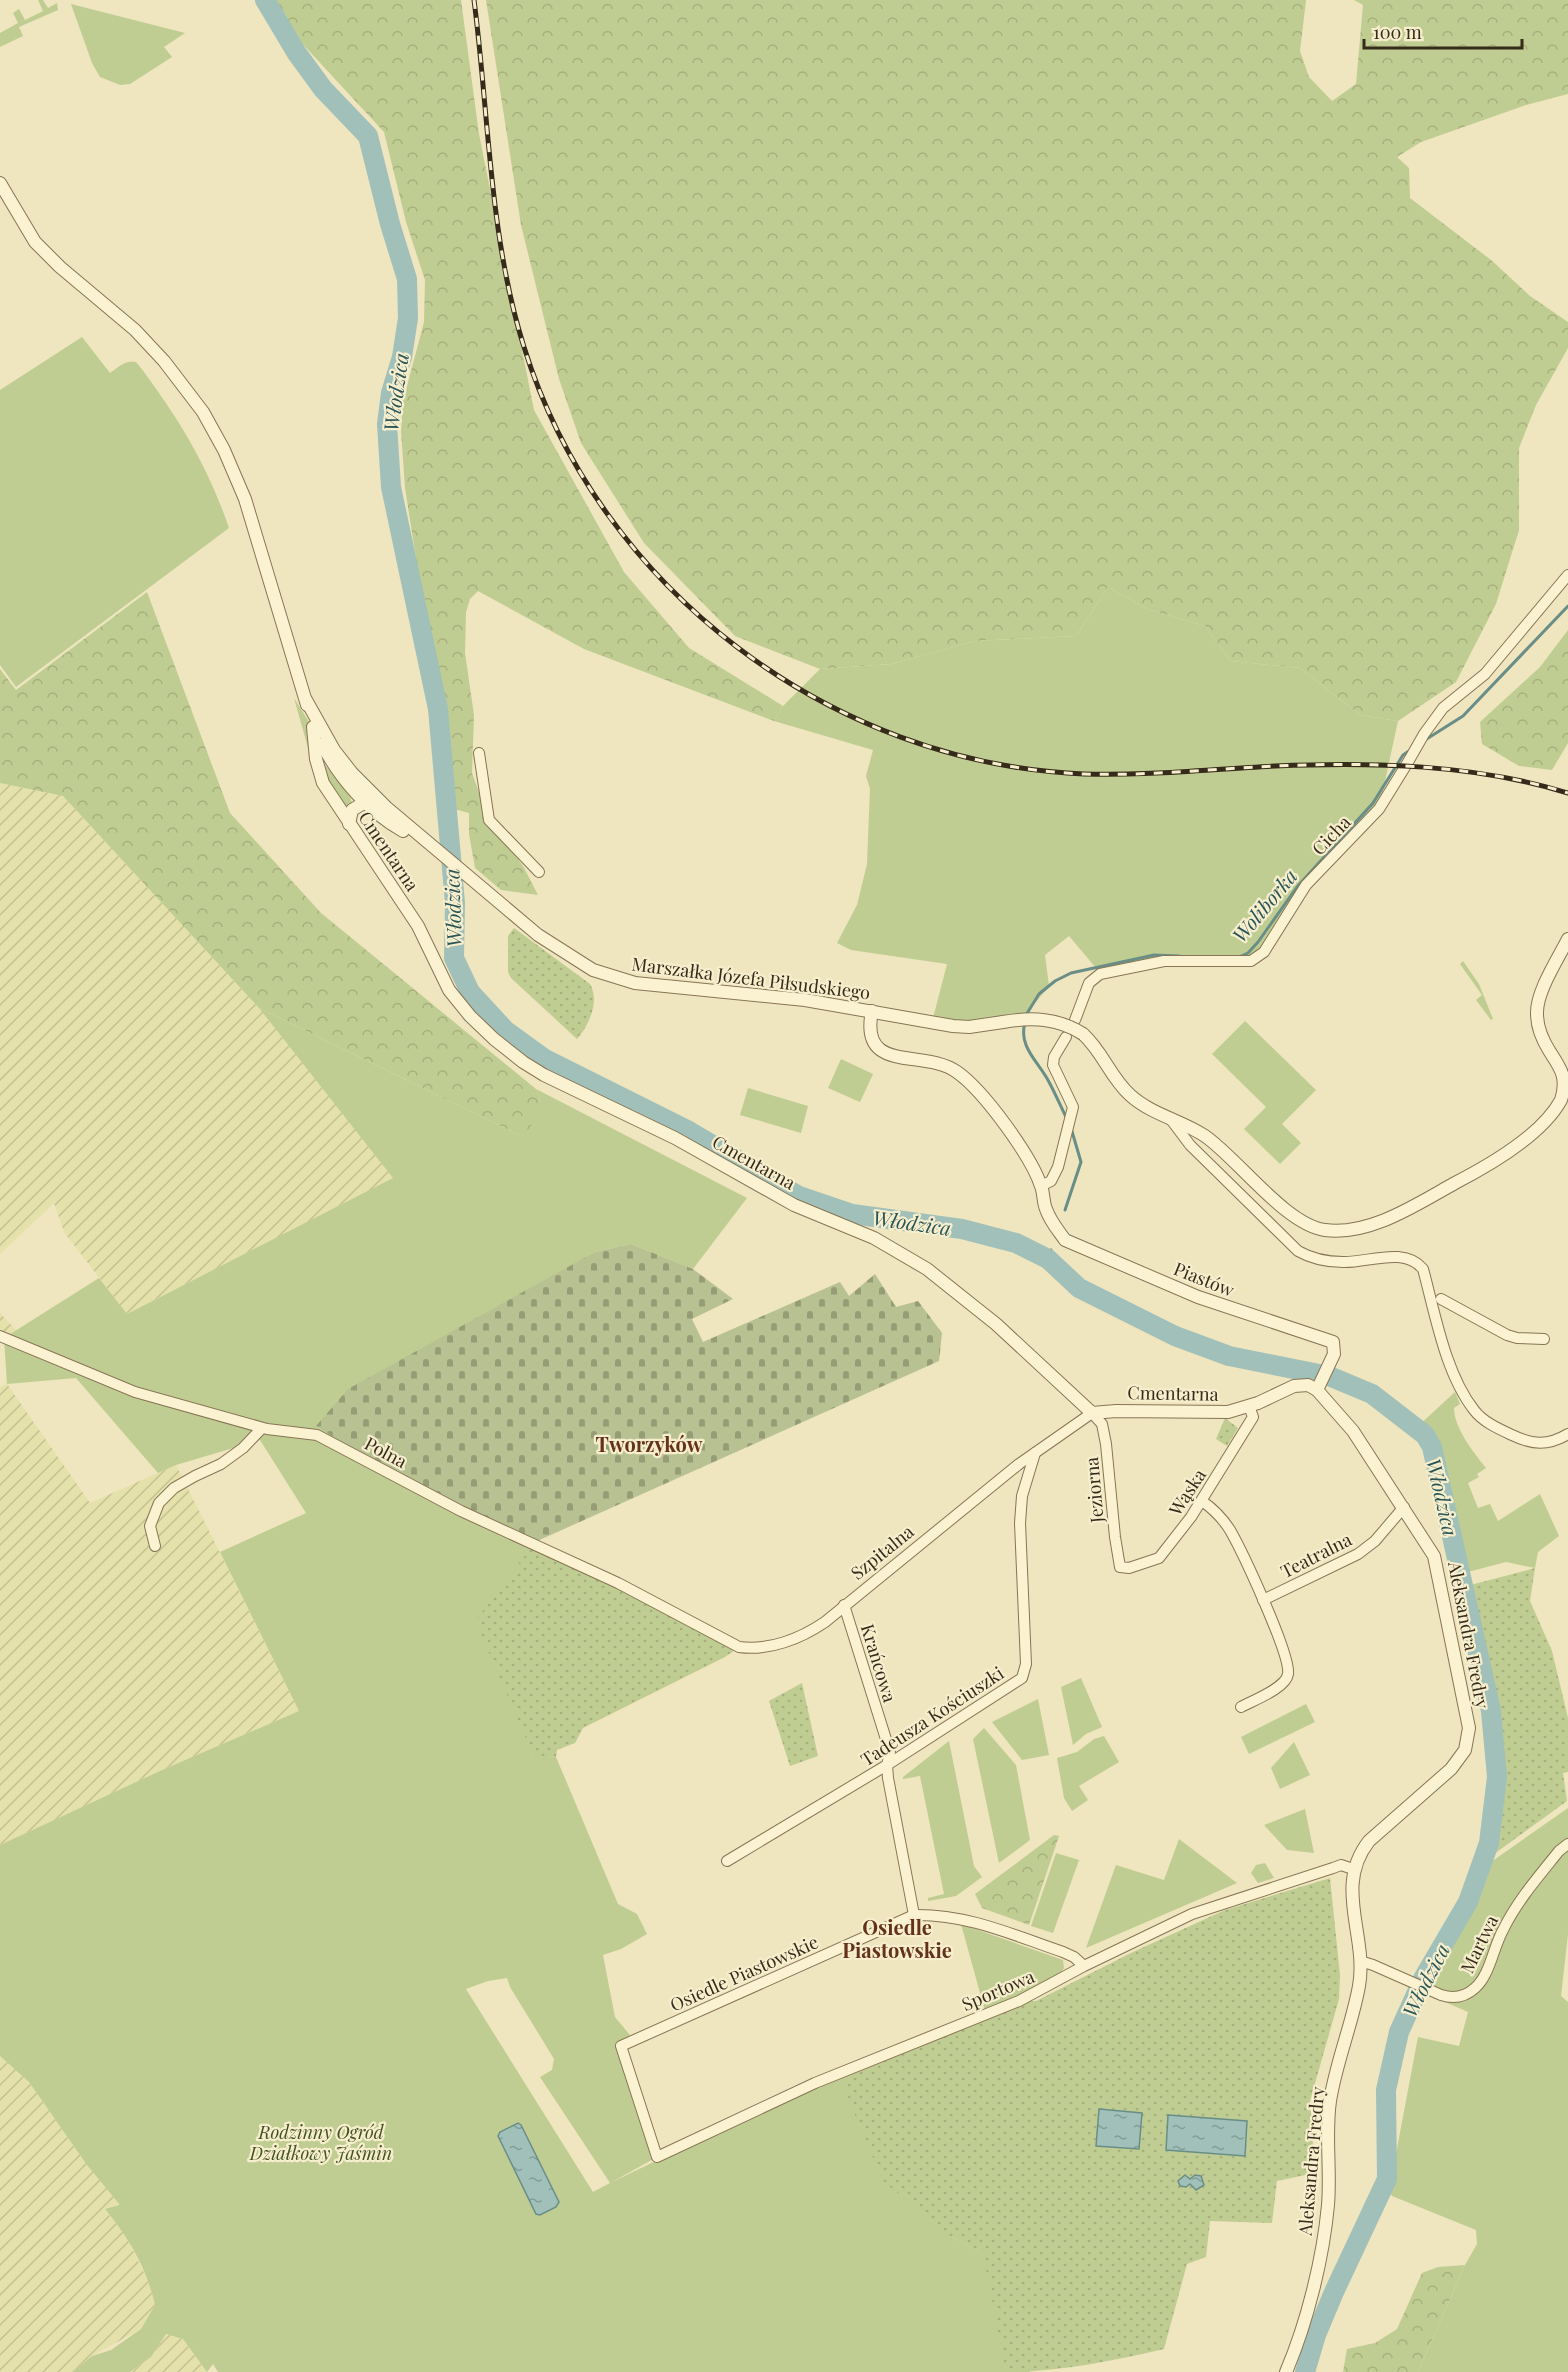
<svg xmlns="http://www.w3.org/2000/svg" width="1568" height="2372" viewBox="0 0 1568 2372" font-family="'Playfair Display',serif">
	<style>
		.farmland { fill: url(#farmland-furrows) }
		.green { fill: #c0cd92; fill-rule: evenodd }
		.forest { fill: url(#forest-crowns) }
		.cemetery { fill: url(#cemetery-stones) }
		.park { fill: url(#park-dots) }
		.water { fill: url(#water-ripples); stroke: #698e88; stroke-width: 1.5 }
		.lines { fill: none; stroke-linecap: round; stroke-linejoin: round }
		.stream { stroke: #698e88; stroke-width: 3 }
		.river { stroke: #a1c0ba; stroke-width: 20 }
		.minor-casing { stroke: #877556; stroke-width: 12 }
		.tertiary-casing { stroke: #877556; stroke-width: 14 }
		.minor { stroke: #faf2d1; stroke-width: 10 }
		.tertiary { stroke: #faf2d1; stroke-width: 12 }
		.rail-casing { stroke: #362b1b; stroke-width: 5 }
		.rail { stroke: #f6eecd; stroke-width: 3; stroke-dasharray: 9; stroke-linecap: butt }
		.tertiary-bridge-casing { stroke: #877556; stroke-width: 14; stroke-linecap: butt }
		.tertiary-bridge { stroke: #faf2d1; stroke-width: 12 }
		.labels { text-anchor: middle; dominant-baseline: central; stroke-width: 4.5; stroke-linejoin: round; paint-order: stroke }
		.street-label { font-size: 18px; fill: #362b1b; stroke: #f6eecd }
		.park-label { font-size: 18px; font-style: italic; fill: #425321; stroke: #f6eecd }
		.water-label { font-size: 20px; font-style: italic; fill: #2a5557; stroke: #f6eecd }
		.neighbourhood-label { font-size: 20px; font-weight: bold; fill: #643119; stroke: #f6eecd }
	</style>
	<defs>
		<pattern id="farmland-furrows" width="10" height="10" patternUnits="userSpaceOnUse" patternTransform="scale(1.5)"><rect width="10" height="10" fill="#e5e1ab"/><path d="M-1 1l2-2M0 10L10 0M9 11l2-2" fill="none" stroke="#c5c193"/></pattern>
		<pattern id="forest-crowns" width="20" height="18" patternUnits="userSpaceOnUse" patternTransform="scale(1.5)"><rect width="20" height="18" fill="#c0cd92"/><path d="M2 6a3 3 0 1 1 6 0M12 15a3 3 0 1 1 6 0" fill="none" stroke="#a6b07d"/></pattern>
		<pattern id="cemetery-stones" width="16" height="16" patternUnits="userSpaceOnUse" patternTransform="scale(1.5)"><rect width="16" height="16" fill="#b7c191"/><path d="M2 7V4a2 2 0 0 1 4 0v3zM10 15v-3a2 2 0 0 1 4 0v3z" fill="#969d76"/></pattern>
		<pattern id="park-dots" width="8" height="8" patternUnits="userSpaceOnUse" patternTransform="scale(1.5)"><rect width="8" height="8" fill="#c0cd92"/><path d="M2 2h.1M6 6h.1" fill="none" stroke="#a6b07d" stroke-width="1.8" stroke-linecap="round"/></pattern>
		<pattern id="water-ripples" width="26" height="14" patternUnits="userSpaceOnUse" patternTransform="scale(1.5)"><rect width="26" height="14" fill="#a1c0ba"/><path d="M2 4q2-2 4 0t4 0M15 11q2-2 4 0t4 0" fill="none" stroke="#849c96"/></pattern>
	</defs>
	<rect width="100%" height="100%" fill="#efe5be"/>
	<g class="farmland">
		<polygon points="0,783 63,796 259,1008 394,1178 127,1314 64,1232 54,1203 0,1254"/>
		<polygon points="0,1313 17,1331 4,1338 0,1336"/>
		<polygon points="7,1384 90,1503 176,1465 299,1711 162,1770 0,1845 0,1387"/>
		<polygon points="0,2056 29,2082 87,2165 121,2206 105,2210 125,2234 150,2285 155,2305 141,2329 92,2356 72,2372 0,2372"/>
		<polygon points="166,2334 183,2339 207,2372 130,2372 151,2357"/>
	</g>
	<g class="green">
		<polygon points="38,0 43,0 48,8 57,3 58,10 19,27 23,36 0,47 0,33 18,23 13,13 19,9 25,20 43,11"/>
		<polygon points="71,4 185,33 164,47 172,57 130,84 120,85 100,77 92,63"/>
		<path d="M82,337l28,36c9,-6 14,-13 26,-11l8,10c38,52 64,95 85,156l-213,159 -16,-22v-275z"/>
		<polygon points="1108,587 1147,609 1205,626 1231,661 1300,668 1360,715 1398,721 1379,809 1306,885 1251,961 1096,968 1069,936 1045,955 1049,986 1027,1013 1003,1022 932,1022 947,964 851,950 837,943 857,905 867,864 870,789 866,776 873,750 774,721 783,706 820,669 892,664 975,641 1076,636"/>
		<polygon points="294,698 309,722 310,755"/>
		<polygon points="322,761 350,797 352,803 347,809 326,782"/>
		<polygon points="1463,961 1479,984 1493,1019 1491,1020 1476,1000 1482,995 1460,964"/>
		<path d="M259,1008l260,127 22,-33 -5,-13 211,109 -54,71 -62,-25 -36,8 -13,8 -213,199 166,83 -3,212 24,3 62,147 19,10 10,20 -26,15 -18,6 12,62 19,23 -13,6 36,111 -45,25 231,-111 107,165 39,20 41,116h-812l-5,-8 -6,8 -24,-33 -17,-5 -15,23 -21,15h-58l20,-16 19,-6 30,-21 14,-24c-8,-36 -26,-67 -50,-96l15,-4 -33,-40 -58,-83 -29,-26v-211l162,-75 137,-59 -79,-159 86,-39 -46,-73 -84,25 -18,8 -82,-95 -69,6 -3,-46 95,-60 28,36 266,-136zM507,1978l3,9 44,72 -2,11 -12,7 70,106 -17,9 -127,-203 22,-8z"/>
		<polygon points="1245,1021 1316,1090 1282,1124 1301,1143 1280,1164 1244,1129 1266,1107 1212,1054"/>
		<polygon points="841,1059 873,1074 860,1102 828,1088"/>
		<polygon points="748,1088 808,1106 801,1133 740,1115"/>
		<path d="M1455,1392l5,12 -6,4c0,20 20,45 32,60l-9,6 2,3 -11,6 10,25 12,-4 8,17 42,-27 19,42 -21,16 -3,16 -29,-6 -38,10 17,57 20,154 -14,79 77,-54v126l-7,62 7,6v370h-150l47,-107 12,-21 -1,-14 -84,-34 -3,-5 29,-154 41,9 9,-34 -48,-21 4,-14 44,-75 21,-59 8,-66 -6,-66 -59,-264 -7,-12 -9,-7z"/>
		<polygon points="1081,1678 1102,1727 1086,1734 1073,1745 1061,1687"/>
		<polygon points="1038,1699 1049,1755 1022,1760 992,1722"/>
		<polygon points="1306,1704 1315,1722 1249,1754 1241,1737"/>
		<polygon points="984,1728 1016,1765 1030,1840 999,1863 973,1739"/>
		<polygon points="1104,1736 1119,1762 1079,1786 1088,1800 1072,1811 1064,1798 1057,1758 1077,1752 1094,1739"/>
		<polygon points="949,1741 974,1866 982,1877 956,1896 928,1901 928,1898 944,1894 920,1776 903,1779 903,1777"/>
		<polygon points="1294,1742 1310,1775 1280,1789 1271,1768"/>
		<polygon points="1305,1809 1314,1853 1287,1850 1264,1825"/>
		<polygon points="1179,1839 1237,1883 1086,1948 1116,1865 1164,1880"/>
		<polygon points="1056,1853 1079,1860 1053,1933 1031,1926"/>
		<polygon points="1265,1863 1274,1878 1258,1883 1251,1873 1256,1865"/>
		<polygon points="961,1924 1063,1960 1064,1968 1056,1980 985,2011"/>
	</g>
	<g class="forest">
		<polygon points="274,0 461,0 479,134 534,410 624,572 689,648 783,706 774,721 584,649 478,591 470,599 466,612 465,653 474,715 472,773 489,820 523,866 538,895 501,890 475,868 469,834 469,813 454,809 447,708 417,565 405,488 401,431 403,401 424,322 425,280 406,222 384,132 298,39"/>
		<polygon points="486,0 1306,0 1300,51 1309,77 1332,101 1356,84 1363,5 1354,0 1568,0 1568,94 1526,105 1421,142 1397,157 1409,168 1410,198 1491,260 1530,296 1568,322 1568,348 1536,405 1519,448 1519,530 1496,604 1456,682 1398,721 1360,715 1300,668 1231,661 1205,626 1147,609 1108,587 1076,636 975,641 892,664 820,669 735,636 644,543 581,443 559,379 521,225"/>
		<polygon points="147,592 230,813 321,913 536,1089 541,1102 530,1128 519,1135 259,1008 63,796 0,783 0,669 16,690"/>
		<polygon points="1568,630 1568,743 1552,770 1519,766 1482,744 1480,722 1540,667"/>
		<polygon points="1054,1835 1059,1836 1029,1925 982,1908 975,1894"/>
		<polygon points="1465,2265 1418,2372 1343,2372 1347,2349 1375,2343 1397,2329 1422,2273 1438,2267"/>
	</g>
	<polygon class="cemetery" points="631,1244 693,1269 733,1299 692,1319 703,1342 840,1282 849,1296 875,1274 896,1307 918,1301 942,1333 939,1361 535,1542 369,1459 316,1426 348,1389 595,1252"/>
	<g class="park">
		<path d="M514,928l76,56c10,18 -1,41 -13,55l-66,-61 -3,-6v-36z"/>
		<polygon points="1225,1418 1238,1428 1227,1446 1216,1439"/>
		<polygon points="535,1542 739,1647 725,1657 583,1728 575,1743 557,1750 556,1757 533,1755 475,1621"/>
		<polygon points="1535,1568 1530,1601 1552,1651 1568,1718 1568,1772 1563,1773 1567,1801 1490,1857 1497,1777 1491,1711 1463,1587"/>
		<polygon points="802,1683 818,1756 790,1766 769,1701"/>
		<path d="M1330,1878l10,97 -1,24 -29,102 5,72 -38,8 -5,42 -62,-2 -4,36 -19,7 -23,85c-53,12 -104,23 -158,23l-23,-119 -33,-17 -67,-55 -34,-80 -6,-30 176,-70h17l97,-49 92,-42z"/>
	</g>
	<g class="water">
		<polygon points="1099,2109 1142,2113 1139,2149 1096,2146"/>
		<polygon points="1168,2115 1247,2121 1245,2156 1166,2150"/>
		<polygon points="518,2123 521,2125 559,2202 556,2207 540,2215 536,2214 498,2136 500,2132"/>
		<polygon points="1185,2175 1190,2179 1195,2175 1201,2176 1204,2185 1196,2190 1190,2184 1186,2187 1180,2186 1178,2181"/>
	</g>
	<g class="lines">
		<g class="stream">
			<polyline points="1425,740 1463,716 1568,606"/>
			<polyline points="1239,957 1248,953 1258,942 1297,887 1373,803 1403,755 1409,751"/>
			<polyline points="1026,1015 1039,994 1055,981 1071,973 1154,955 1179,956"/>
			<path d="M1025,1022c-7,25 13,39 24,60 6,11 11,23 17,35"/>
			<polyline points="1065,1210 1081,1162 1071,1128"/>
			<polyline points="1048,1259 1051,1250"/>
		</g>
		<polyline class="river" points="265,0 296,52 323,89 368,136 390,224 407,279 408,318 402,357 391,393 387,424 391,487 438,709 455,903 454,958 470,992 505,1030 545,1059 689,1131 799,1196 852,1214 962,1229 1016,1243 1048,1259 1079,1288 1175,1336 1229,1356 1329,1376 1372,1394 1425,1435 1432,1447 1491,1711 1497,1777 1489,1843 1468,1902 1424,1977 1399,2032 1386,2090 1387,2179 1334,2292 1316,2335 1305,2372"/>
		<g class="minor-casing">
			<g id="minor">
				<polyline points="479,753 489,820 539,872"/>
				<polyline points="1075,1020 1089,983 1100,974 1164,961 1251,961 1264,952 1306,885 1379,809 1408,762 1424,734 1443,708 1485,674 1568,575"/>
				<path d="M1172,1121l18,24 108,106c14,8 29,11 45,11 25,1 61,-16 80,7 12,44 22,104 51,141 9,12 25,19 38,25 21,10 36,11 56,-1"/>
				<polyline points="1041,1186 1051,1181 1058,1167 1073,1107 1053,1065 1054,1057 1066,1037"/>
				<polyline points="1441,1299 1507,1335 1517,1338 1544,1339"/>
				<path d="M0,1336l135,56 132,37 50,6 144,76 157,72 121,64c30,4 61,-8 86,-25l194,-158 73,-51 10,11 4,20 9,93 5,30 9,1 30,-10 32,-41 62,-100 -4,-11"/>
				<path d="M1202,1501c10,7 21,18 28,29 12,21 61,125 58,144 -2,14 -34,26 -47,33"/>
				<polyline points="155,1546 150,1526 159,1503 174,1488 195,1476 221,1464 243,1448 262,1428"/>
				<polyline points="1263,1600 1358,1554 1375,1541 1404,1507"/>
				<polyline points="844,1605 890,1752 887,1765 888,1778 914,1915"/>
				<polyline points="727,1861 887,1765 1022,1678 1026,1664 1020,1523 1022,1496 1035,1453"/>
				<path d="M1360,1961l13,4 68,30c12,4 24,2 34,-7 15,-13 18,-40 28,-58 14,-29 36,-54 56,-79l9,-7"/>
				<path d="M1084,1966l-10,-9 -11,-5c-50,-17 -95,-38 -149,-37l-293,131 36,111 158,-74 204,-82 65,-35 108,-52 141,-46 8,-3 12,4"/>
			</g>
		</g>
		<g class="tertiary-casing">
			<g id="tertiary">
				<polyline points="0,183 35,242 60,267 135,330 164,361 203,412 224,450 245,499 307,705"/>
				<polyline points="306,700 334,750 352,773 386,807 538,935 593,970 635,983 805,1000 953,1026 969,1027 1003,1022"/>
				<path d="M313,727l3,32 7,24 95,143 31,64 21,26 24,23 29,23 21,13 131,63 119,67 80,33 53,31 69,55 96,89 24,-2 112,1 30,-9 36,-17 14,-1 9,5 36,41 81,125 35,172 -4,22 -14,19 -82,72c-36,46 -1,94 -10,145 -7,39 -23,76 -29,115 -5,34 1,69 -2,104 -5,54 -21,118 -42,167"/>
				<path d="M322,744c18,35 47,68 81,87"/>
				<polyline points="349,824 352,810 362,804 373,803"/>
				<path d="M872,1011c-13,64 51,37 85,61 27,19 74,84 84,114 3,8 2,16 5,23 4,12 12,21 19,31l133,57 135,45 1,12 -17,36"/>
				<path d="M1083,1034c20,18 27,43 47,61 22,20 51,25 75,41 33,23 81,89 120,94 45,6 92,-26 130,-47 35,-18 87,-48 106,-83 7,-22 0,-31 -11,-48 -7,-11 -13,-25 -13,-38 -1,-22 21,-55 31,-75"/>
			</g>
		</g>
		<use href="#minor" class="minor"/>
		<use href="#tertiary" class="tertiary"/>
		<g class="rail-casing">
			<path id="rail" d="M474,0c15,114 15,237 50,347 75,242 308,417 560,427 64,2 128,-5 191,-8 98,-4 199,-2 293,27"/>
		</g>
		<use href="#rail" class="rail"/>
		<g class="tertiary-bridge-casing">
			<path id="tertiary-bridge" d="M1003,1022c29,-5 55,-4 80,12"/>
		</g>
		<use href="#tertiary-bridge" class="tertiary-bridge"/>
	</g>
	<g class="labels">
		<g class="street-label">
			<text transform="translate(1331 835) rotate(-46)">Cicha</text>
			<text transform="translate(389 851) rotate(56)">Cmentarna</text>
			<text transform="translate(751 978) rotate(7)">Marszałka Józefa Piłsudskiego</text>
			<text transform="translate(754 1162) rotate(29)">Cmentarna</text>
			<text transform="translate(1204 1279) rotate(22)">Piastów</text>
			<text transform="translate(1173 1393) rotate(1)">Cmentarna</text>
			<text transform="translate(386 1452) rotate(28)">Polna</text>
			<text transform="translate(1094 1490) rotate(-95)">Jeziorna</text>
			<text transform="translate(1187 1492) rotate(-57)">Wąska</text>
			<text transform="translate(882 1552) rotate(-39)">Szpitalna</text>
			<text transform="translate(1316 1555) rotate(-27)">Teatralna</text>
			<text transform="translate(1469 1635) rotate(79)">Aleksandra Fredry</text>
			<text transform="translate(879 1663) rotate(73)">Krańcowa</text>
			<text transform="translate(932 1716) rotate(-33)">Tadeusza Kościuszki</text>
			<text transform="translate(1479 1944) rotate(-64)">Martwa</text>
			<text transform="translate(744 1973) rotate(-24)">Osiedle Piastowskie</text>
			<text transform="translate(998 1990) rotate(-23)">Sportowa</text>
			<text transform="translate(1311 2161) rotate(-85)">Aleksandra Fredry</text>
		</g>
		<g class="park-label">
			<text x="321" y="2132">Rodzinny Ogród<tspan x="321" dy="21">Działkowy Jaśmin</tspan></text>
		</g>
		<g class="water-label">
			<text transform="translate(395 392) rotate(-82)">Włodzica</text>
			<text transform="translate(1264 905) rotate(-50)">Woliborka</text>
			<text transform="translate(452 908) rotate(-92)">Włodzica</text>
			<text transform="translate(912 1222) rotate(8)">Włodzica</text>
			<text transform="translate(1443 1497) rotate(77)">Włodzica</text>
			<text transform="translate(1425 1980) rotate(-63)">Włodzica</text>
		</g>
		<g class="neighbourhood-label">
			<text x="649" y="1443">Tworzyków</text>
			<text x="897" y="1926">Osiedle<tspan x="897" dy="23">Piastowskie</tspan></text>
		</g>
	</g>
	<path d="M1364 39v9h158v-9" fill="none" stroke="#362b1b" stroke-width="3"/>
	<text x="1373" y="39" font-size="18" fill="#362b1b" stroke="#f6eecd" stroke-width="4.5" paint-order="stroke">100 m</text>
</svg>
